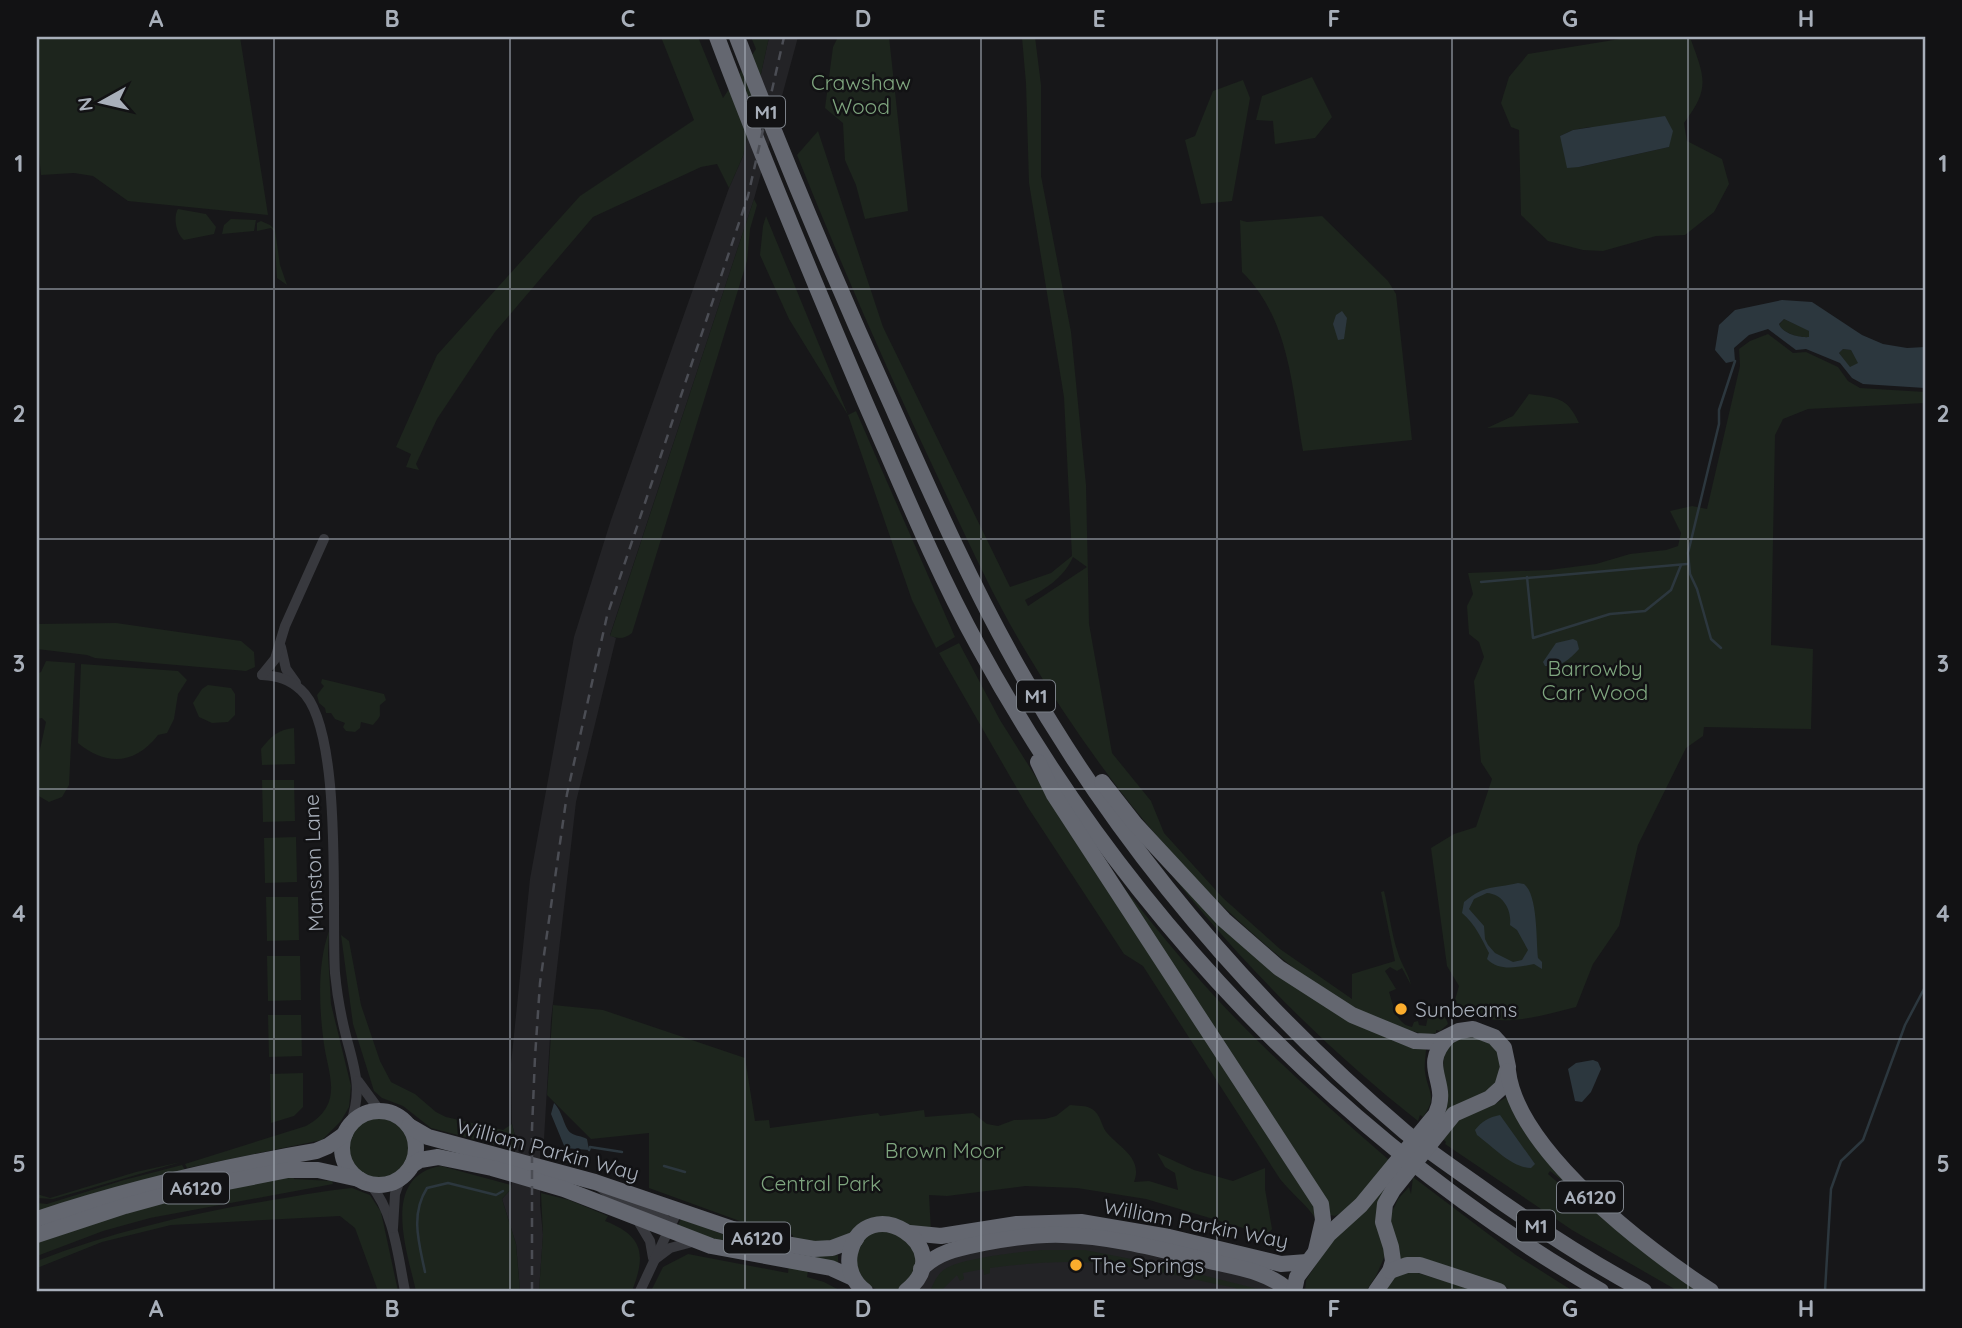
<svg xmlns="http://www.w3.org/2000/svg" width="1962" height="1328" viewBox="0 0 1962 1328" font-family="Quicksand,sans-serif">
	<style>
		.built { fill: #232326 }
		.green { fill: #1d251d; fill-rule: evenodd }
		.water { fill: #2c373e; fill-rule: evenodd }
		.lines { fill: none; stroke-linecap: round; stroke-linejoin: round }
		.stream { stroke: #2c373e; stroke-width: 2.5 }
		.minor { stroke: #38393e; stroke-width: 10 }
		.highway { stroke: #646770; stroke-width: 16 }
		.rail { stroke: #4b4d54; stroke-width: 2.5; stroke-dasharray: 9 7; stroke-linecap: butt }
		.grid { fill: none; stroke: #a8afba; stroke-width: 2; stroke-opacity: 0.55 }
		.poi-dot { fill: #fbad2d; stroke: #121214; stroke-width: 2.5 }
		.labels { text-anchor: middle; dominant-baseline: central; stroke-width: 5; stroke-linejoin: round; paint-order: stroke }
		.shield { fill: #121214; stroke: #7b8088; stroke-width: 2 }
		.shield-label { font-size: 19px; font-weight: bold; fill: #a8afba }
		.park-label { font-size: 21px; fill: #7fa67f; stroke: #121214 }
		.street-label { font-size: 21px; fill: #a8afba; stroke: #121214 }
		.poi-label { font-size: 21px; fill: #a8afba; stroke: #121214; text-anchor: start }
		.neatline { fill: none; stroke: #a8afba; stroke-width: 2.5 }
		.grid-label { font-size: 23px; text-anchor: middle; font-weight: bold; fill: #a8afba }
	</style>
	<rect width="100%" height="100%" fill="#171719"/>
	<g class="built">
		<polygon points="769,37 798,37 754,199 610,635 616,638 576,802 551,1020 544,1139 540,1146 540,1205 543,1235 539,1291 520,1291 516,1244 502,1199 511,1189 516,1140 512,1124 511,1064 530,879 574,637 611,520 729,188 743,156"/>
		<polygon points="1032,1236 1197,1258 1289,1291 906,1291 929,1261"/>
	</g>
	<g class="green">
		<polygon points="37,37 240,37 268,215 128,201 93,176 74,173 41,175 37,131"/>
		<polygon points="661,37 698,37 723,98 756,49 751,37 769,37 743,156 729,188 717,164 701,167 593,217 495,332 437,419 416,464 419,470 406,467 411,454 396,447 437,355 580,196 694,120"/>
		<polygon points="838,37 889,37 908,211 865,219 856,185 845,160 843,123 825,108 833,47"/>
		<path d="M1022,37h13l6,48v91l30,156 15,153 3,139 23,129 39,48 13,32 59,65 57,51 72,50v-25l43,-13 -14,-69 3,-1c5,20 7,42 14,62 3,11 11,21 13,32l-9,-17 -5,3 -7,-4 -5,4 11,18 -7,3c5,15 7,32 23,35l2,-5 4,-1 1,4 7,1 3,-14c8,-1 17,3 19,12l-8,7 -4,-1v3l-17,4v-4c-68,-17 -127,-63 -178,-110 -86,-78 -157,-174 -216,-273 -32,-53 -57,-109 -83,-164 -52,-109 -100,-219 -145,-331l21,-24 65,196 127,260 41,-14 21,-17 -8,-159 -35,-214 -3,-100zM1073,557l14,10 -59,39 -3,-6c20,-11 38,-21 48,-43z"/>
		<path d="M1632,37h52l7,3c14,38 19,49 -7,83l3,18 35,18 7,25 -15,28 -29,23 -29,1 -53,15 -20,-1 -35,-9 -27,-26 -2,-85 -8,-3 -10,-24 8,-26 19,-23zM1590,127l79,20 -90,20 -19,-31 13,-6z"/>
		<polygon points="1312,77 1332,117 1315,138 1275,144 1273,121 1256,120 1262,96"/>
		<polygon points="1243,80 1250,98 1232,201 1201,204 1185,140 1195,136 1213,91"/>
		<path d="M754,199l3,6 -7,24 -3,32 -115,372c-8,6 -12,6 -22,3z"/>
		<path d="M178,209l28,5 10,13 -2,7 -30,6c-8,-6 -11,-23 -6,-31z"/>
		<polygon points="766,216 848,415 856,411 955,637 936,648 912,600 848,415 789,319 760,255 763,226"/>
		<path d="M1322,216l66,65 8,13 16,146 -109,11c-11,-62 -13,-132 -61,-179l-2,-52 7,2z"/>
		<polygon points="231,219 256,220 254,231 222,234 224,225"/>
		<polygon points="261,221 270,225 275,230 280,265 287,285 277,278 274,231 271,228 257,231 257,223"/>
		<path d="M1784,319l26,12 -1,6c-10,1 -26,-4 -30,-12z"/>
		<path d="M1768,334l25,19 13,-1 32,15 10,14 12,7 65,4v11l-117,6 -25,10 -8,16 -4,210 42,4 -2,80 -107,-2 -1,9 -17,12 -48,97 -19,81 -26,38 -17,43c-42,10 -84,26 -122,-4l5,-17 -12,-20 -16,-118 23,-14 22,-7 16,-48 -11,-17 -7,-81 10,-24 -5,-15 -10,-8 -2,-28 6,-12 -5,-21 81,-3 47,-6 34,-10 36,-4 12,-4 3,-13 -11,-22 22,-5 15,3 33,-143 -1,-17 11,-8z"/>
		<polygon points="1843,349 1851,350 1859,363 1850,368 1839,353"/>
		<path d="M1529,394c27,4 38,2 50,29l-92,5 26,-12z"/>
		<polygon points="116,623 241,641 254,652 255,667 246,671 95,658 87,655 37,649 37,624"/>
		<path d="M959,643l41,77 51,81 263,403 2,15c-11,-16 -24,-25 -36,-40l-137,-213 -19,-12 -97,-148 -88,-153z"/>
		<polygon points="46,661 75,663 69,785 62,797 49,802 37,795 37,763 46,722 42,718 37,719 37,674 41,672"/>
		<path d="M81,664l97,7 9,9 -9,14 -4,25 -7,14 -9,2c-23,30 -52,31 -80,8z"/>
		<path d="M322,679l62,15 2,6 -6,5c-1,14 3,8 -7,20l-12,-3 -1,6 -5,4 -9,-1 -3,-4 2,-4 -10,-4 -4,-6h-5l-1,-5 -6,-5 -2,-8 7,-9 -3,-3z"/>
		<polygon points="208,685 231,688 235,694 235,715 228,722 212,723 199,717 193,703 202,689"/>
		<path d="M294,728l1,36 -33,1 -1,-16c10,-13 18,-20 33,-21z"/>
		<polygon points="262,780 294,780 295,821 263,822"/>
		<polygon points="296,837 297,882 265,883 264,838"/>
		<path d="M1143,838l134,133 149,76c0,9 -2,17 -1,25 3,21 13,24 -2,45l-3,-2 -2,6c-104,-82 -195,-177 -275,-283z"/>
		<path d="M1091,846c41,52 81,104 126,153 54,58 113,110 172,161l-42,50 -12,6 -5,-1z"/>
		<polygon points="298,897 299,940 267,941 266,897"/>
		<path d="M329,931l-1,23 3,50 20,82 -2,21 -8,14 -19,19 -135,28 -2,-4 121,-38c11,-6 21,-15 24,-28 4,-17 -4,-37 -6,-54 -5,-36 -7,-79 5,-113z"/>
		<polygon points="341,935 349,941 361,1005 380,1061 391,1082 415,1094 436,1112 446,1117 503,1130 512,1124 516,1140 515,1150 431,1128 403,1106 382,1098 374,1091 353,1024"/>
		<polygon points="267,956 300,956 301,1000 268,1001"/>
		<path d="M553,1005l50,5 142,48 10,63 14,-1 1,8 108,-15 2,3 44,-6 1,7 48,-4 14,11 11,2 16,-6 31,-1 11,-3 14,-11c7,1 16,0 22,4 9,5 9,17 15,24 13,15 36,25 27,49l15,-1 29,9 -3,-17 -10,-6 -8,-14 37,17 39,11 32,-13v21l7,40 -5,6 -121,-36 -69,-11 -52,-2 -78,10 -18,-1 2,36 -42,-12 -58,37 7,-1v8l-28,-4 -3,18 17,5 17,9h-190l12,-24 25,-13 100,19 2,-16 -77,-18 -36,-12 4,-8 66,24 44,9 2,-17 -34,-7 -110,-40v-55l-58,6 -44,-44z"/>
		<polygon points="268,1015 301,1015 302,1056 269,1057"/>
		<path d="M1481,1036c20,16 21,18 17,44l-105,101 -7,72 -10,23 -10,15h-61l1,-11 27,-41 108,-127 3,-61 16,-14z"/>
		<polygon points="303,1073 303,1107 294,1116 271,1123 270,1074"/>
		<polygon points="1509,1096 1569,1186 1550,1171 1548,1174 1583,1204 1596,1210 1701,1291 1678,1291 1572,1230 1445,1144 1446,1142 1443,1139 1460,1118 1491,1106"/>
		<circle cx="379" cy="1148" r="31"/>
		<polygon points="181,1162 53,1199 37,1198 37,1194 50,1198 136,1172"/>
		<polygon points="182,1165 185,1170 48,1211 37,1209 37,1203 47,1204 124,1180"/>
		<path d="M441,1166l70,19v4l-9,10 14,45 4,47h-104c-9,-40 -36,-115 25,-125z"/>
		<polygon points="293,1175 294,1179 332,1181 333,1184 150,1218 103,1231 37,1256 37,1239 173,1199"/>
		<polygon points="1413,1177 1516,1255 1573,1291 1516,1291 1493,1283 1398,1262 1389,1213 1391,1214 1398,1199 1409,1187 1411,1194"/>
		<path d="M352,1188l18,7 11,17 17,79h-20l-23,-63 -15,-12 -169,9 -69,17 -65,26v-7c73,-28 147,-46 224,-59 30,-5 60,-11 91,-14z"/>
		<path d="M541,1193l28,7 39,16 -3,5c39,15 41,34 27,70h-93l4,-56z"/>
		<path d="M875,1231h21l21,23c-1,6 0,16 -3,21 -22,39 -75,1 -55,-30 3,-5 11,-10 16,-14z"/>
		<path d="M1042,1250h43l77,15 104,26h-31l1,-3c-37,-7 -74,-17 -111,-22 -45,-7 -90,-4 -135,2v5l-6,2 -1,-6 -20,4 1,6 -4,2 -3,-6 -16,16h-11c4,-8 7,-17 15,-22 16,-11 75,-17 97,-19z"/>
		<polygon points="1408,1270 1478,1291 1382,1291 1397,1275"/>
	</g>
	<g class="water">
		<polygon points="1665,116 1673,131 1669,147 1579,167 1567,168 1560,136 1573,130"/>
		<path d="M1782,300l30,2 50,33 21,9 24,4 18,-1v41l-62,-4 -11,-6 -12,-15 -34,-14 -10,1 -28,-21 -19,6 -15,13 1,13 -9,2 -11,-13 4,-25 16,-15zM1784,319l25,12v6c-10,1 -27,-4 -30,-13zM1843,349l8,1 7,13 -8,4 -11,-14z"/>
		<polygon points="1342,311 1347,318 1344,339 1338,340 1333,324 1336,315"/>
		<path d="M1573,639l4,2 2,8c-10,11 -18,18 -34,17l-2,-4 13,-19z"/>
		<path d="M1518,883l6,1c14,11 12,56 14,74l4,4v7l-8,-5c-15,3 -35,8 -47,-5l2,-6c-8,-15 -13,-28 -27,-40l2,-11c22,-18 29,-13 54,-19zM1487,893c16,1 25,17 23,32l7,5 11,20 -6,10 -9,2 -18,-9 -7,-8 -3,-6 -1,-13 -15,-17 5,-10z"/>
		<polygon points="1593,1060 1598,1062 1601,1069 1591,1092 1582,1102 1575,1101 1568,1069 1576,1063"/>
		<path d="M554,1103c9,9 10,25 17,30 4,3 11,3 16,6l2,11 -24,-2 -14,-34z"/>
		<path d="M1500,1115l35,49 -4,4c-19,0 -39,-22 -54,-33l-2,-5c6,-8 14,-13 25,-15z"/>
	</g>
	<g class="lines">
		<g class="stream">
			<polyline points="1527,577 1533,638 1610,614 1645,611 1671,590 1681,565"/>
			<polyline points="1481,582 1687,564"/>
			<polyline points="1721,648 1711,639 1697,589 1690,574 1688,553 1719,424 1719,410 1735,361"/>
			<polyline points="589,1150 590,1147 622,1152"/>
			<polyline points="664,1166 685,1172"/>
			<path d="M425,1272c-6,-29 -15,-57 2,-84l21,-5 48,12 7,-4"/>
			<polyline points="1825,1291 1831,1189 1841,1161 1863,1140 1905,1025 1925,987"/>
		</g>
		<g class="minor">
			<polyline points="281,647 286,669 296,683"/>
			<path d="M262,675c16,1 27,4 39,15 43,38 30,224 34,283 2,22 6,43 11,63 9,34 17,54 4,89"/>
			<polyline points="262,675 275,659 285,626 324,539"/>
			<polyline points="358,1081 380,1111"/>
			<path d="M370,1184c24,28 28,72 35,107"/>
			<path d="M599,1186c20,20 53,17 71,38"/>
			<polyline points="635,1216 650,1241 653,1258"/>
			<polyline points="393,1228 395,1194 401,1177"/>
			<polyline points="654,1260 670,1248 696,1241"/>
			<polyline points="640,1291 678,1210"/>
		</g>
		<g class="highway">
			<path d="M717,37c46,123 97,245 148,365 36,82 70,166 113,244 145,266 361,493 623,645"/>
			<path d="M737,37c48,124 99,246 154,367 41,92 82,185 132,272 99,173 230,327 382,456 23,19 47,35 71,52 54,39 109,75 168,107"/>
			<polyline points="1038,762 1054,795 1321,1204 1323,1220 1316,1250"/>
			<polyline points="1102,782 1135,824 1224,920 1279,968 1352,1015 1415,1041 1437,1042 1459,1031 1473,1029 1494,1037 1504,1048 1508,1067 1502,1087 1490,1098 1454,1114 1393,1190 1385,1204 1383,1222 1391,1247 1393,1261 1390,1271 1376,1291"/>
			<path d="M1508,1071c9,79 139,179 203,220"/>
			<circle cx="379" cy="1148" r="37"/>
			<polyline points="409,1126 428,1137 595,1182 768,1241 814,1249 832,1248 856,1239"/>
			<polyline points="412,1165 420,1160 438,1157 492,1168 564,1189 711,1246 831,1268 853,1278"/>
			<path d="M37,1219c91,-30 184,-52 279,-68l12,-5 17,-12"/>
			<polyline points="910,1233 941,1236 1017,1224 1081,1222 1169,1237 1281,1264 1307,1262"/>
			<polyline points="37,1235 125,1206 176,1192 288,1170 318,1170 359,1179"/>
			<path d="M921,1269c18,-18 39,-21 63,-26 26,-5 53,-9 79,-8 47,1 96,14 142,25 28,7 62,10 84,31"/>
			<polyline points="1390,1271 1407,1265 1420,1265 1499,1291"/>
			<path d="M865,1291c-12,-9 -18,-23 -15,-38 15,-65 112,-6 56,38"/>
			<path d="M1294,1291l3,-14 32,-43 32,-29 75,-91c15,-32 -17,-46 11,-76"/>
		</g>
		<polyline class="rail" points="532,1291 532,1129 535,1057 540,983 567,794 607,616 748,196 784,37"/>
	</g>
	<path class="grid" d="M274,37v1254M510,37v1254M745,37v1254M981,37v1254M1217,37v1254M1452,37v1254M1688,37v1254M37,289h1888M37,539h1888M37,789h1888M37,1039h1888"/>
	<g class="poi-dot">
		<circle cx="1401" cy="1009" r="7"/>
		<circle cx="1076" cy="1265" r="7"/>
	</g>
	<g class="labels">
		<g class="shield">
			<rect x="747" y="96.5" width="38" height="31" rx="5"/>
			<rect x="1017" y="680.5" width="38" height="31" rx="5"/>
			<rect x="163" y="1172.5" width="66" height="31" rx="5"/>
			<rect x="1557" y="1181.5" width="66" height="31" rx="5"/>
			<rect x="1517" y="1210.5" width="38" height="31" rx="5"/>
			<rect x="724" y="1222.5" width="66" height="31" rx="5"/>
		</g>
		<g class="shield-label">
			<text x="766" y="112">M1</text>
			<text x="1036" y="696">M1</text>
			<text x="196" y="1188">A6120</text>
			<text x="1590" y="1197">A6120</text>
			<text x="1536" y="1226">M1</text>
			<text x="757" y="1238">A6120</text>
		</g>
		<g class="park-label">
			<text x="861" y="82">Crawshaw<tspan x="861" dy="24">Wood</tspan></text>
			<text x="1595" y="668">Barrowby<tspan x="1595" dy="24">Carr Wood</tspan></text>
			<text x="944" y="1150">Brown Moor</text>
			<text x="821" y="1183">Central Park</text>
		</g>
		<g class="street-label">
			<text transform="translate(313 863) rotate(-92)">Manston Lane</text>
			<text transform="translate(548 1149) rotate(15)">William Parkin Way</text>
			<text transform="translate(1196 1223) rotate(11)">William Parkin Way</text>
		</g>
		<g class="poi-label">
			<text x="1415" y="1009">Sunbeams</text>
			<text x="1090" y="1265">The Springs</text>
		</g>
	</g>
	<rect width="1962" height="1328" fill="none" stroke="#121214" stroke-width="77"/>
	<g transform="translate(102 102) rotate(262)" stroke="#121214" stroke-width="5" paint-order="stroke">
	<path d="M0-5L12 26L0 18L-12 26Z" fill="#a8afba"/>
	<text y="-10" font-size="19" font-weight="bold" text-anchor="middle" fill="#a8afba">N</text>
	</g>
	<rect x="38" y="38" width="1886" height="1252" class="neatline"/>
	<g class="grid-label">
		<text x="156" y="27">A</text>
		<text x="392" y="27">B</text>
		<text x="628" y="27">C</text>
		<text x="863" y="27">D</text>
		<text x="1099" y="27">E</text>
		<text x="1334" y="27">F</text>
		<text x="1570" y="27">G</text>
		<text x="1806" y="27">H</text>
		<text x="19" y="172">1</text>
		<text x="1943" y="172">1</text>
		<text x="19" y="422">2</text>
		<text x="1943" y="422">2</text>
		<text x="19" y="672">3</text>
		<text x="1943" y="672">3</text>
		<text x="19" y="922">4</text>
		<text x="1943" y="922">4</text>
		<text x="19" y="1172">5</text>
		<text x="1943" y="1172">5</text>
		<text x="156" y="1317">A</text>
		<text x="392" y="1317">B</text>
		<text x="628" y="1317">C</text>
		<text x="863" y="1317">D</text>
		<text x="1099" y="1317">E</text>
		<text x="1334" y="1317">F</text>
		<text x="1570" y="1317">G</text>
		<text x="1806" y="1317">H</text>
	</g>
</svg>
